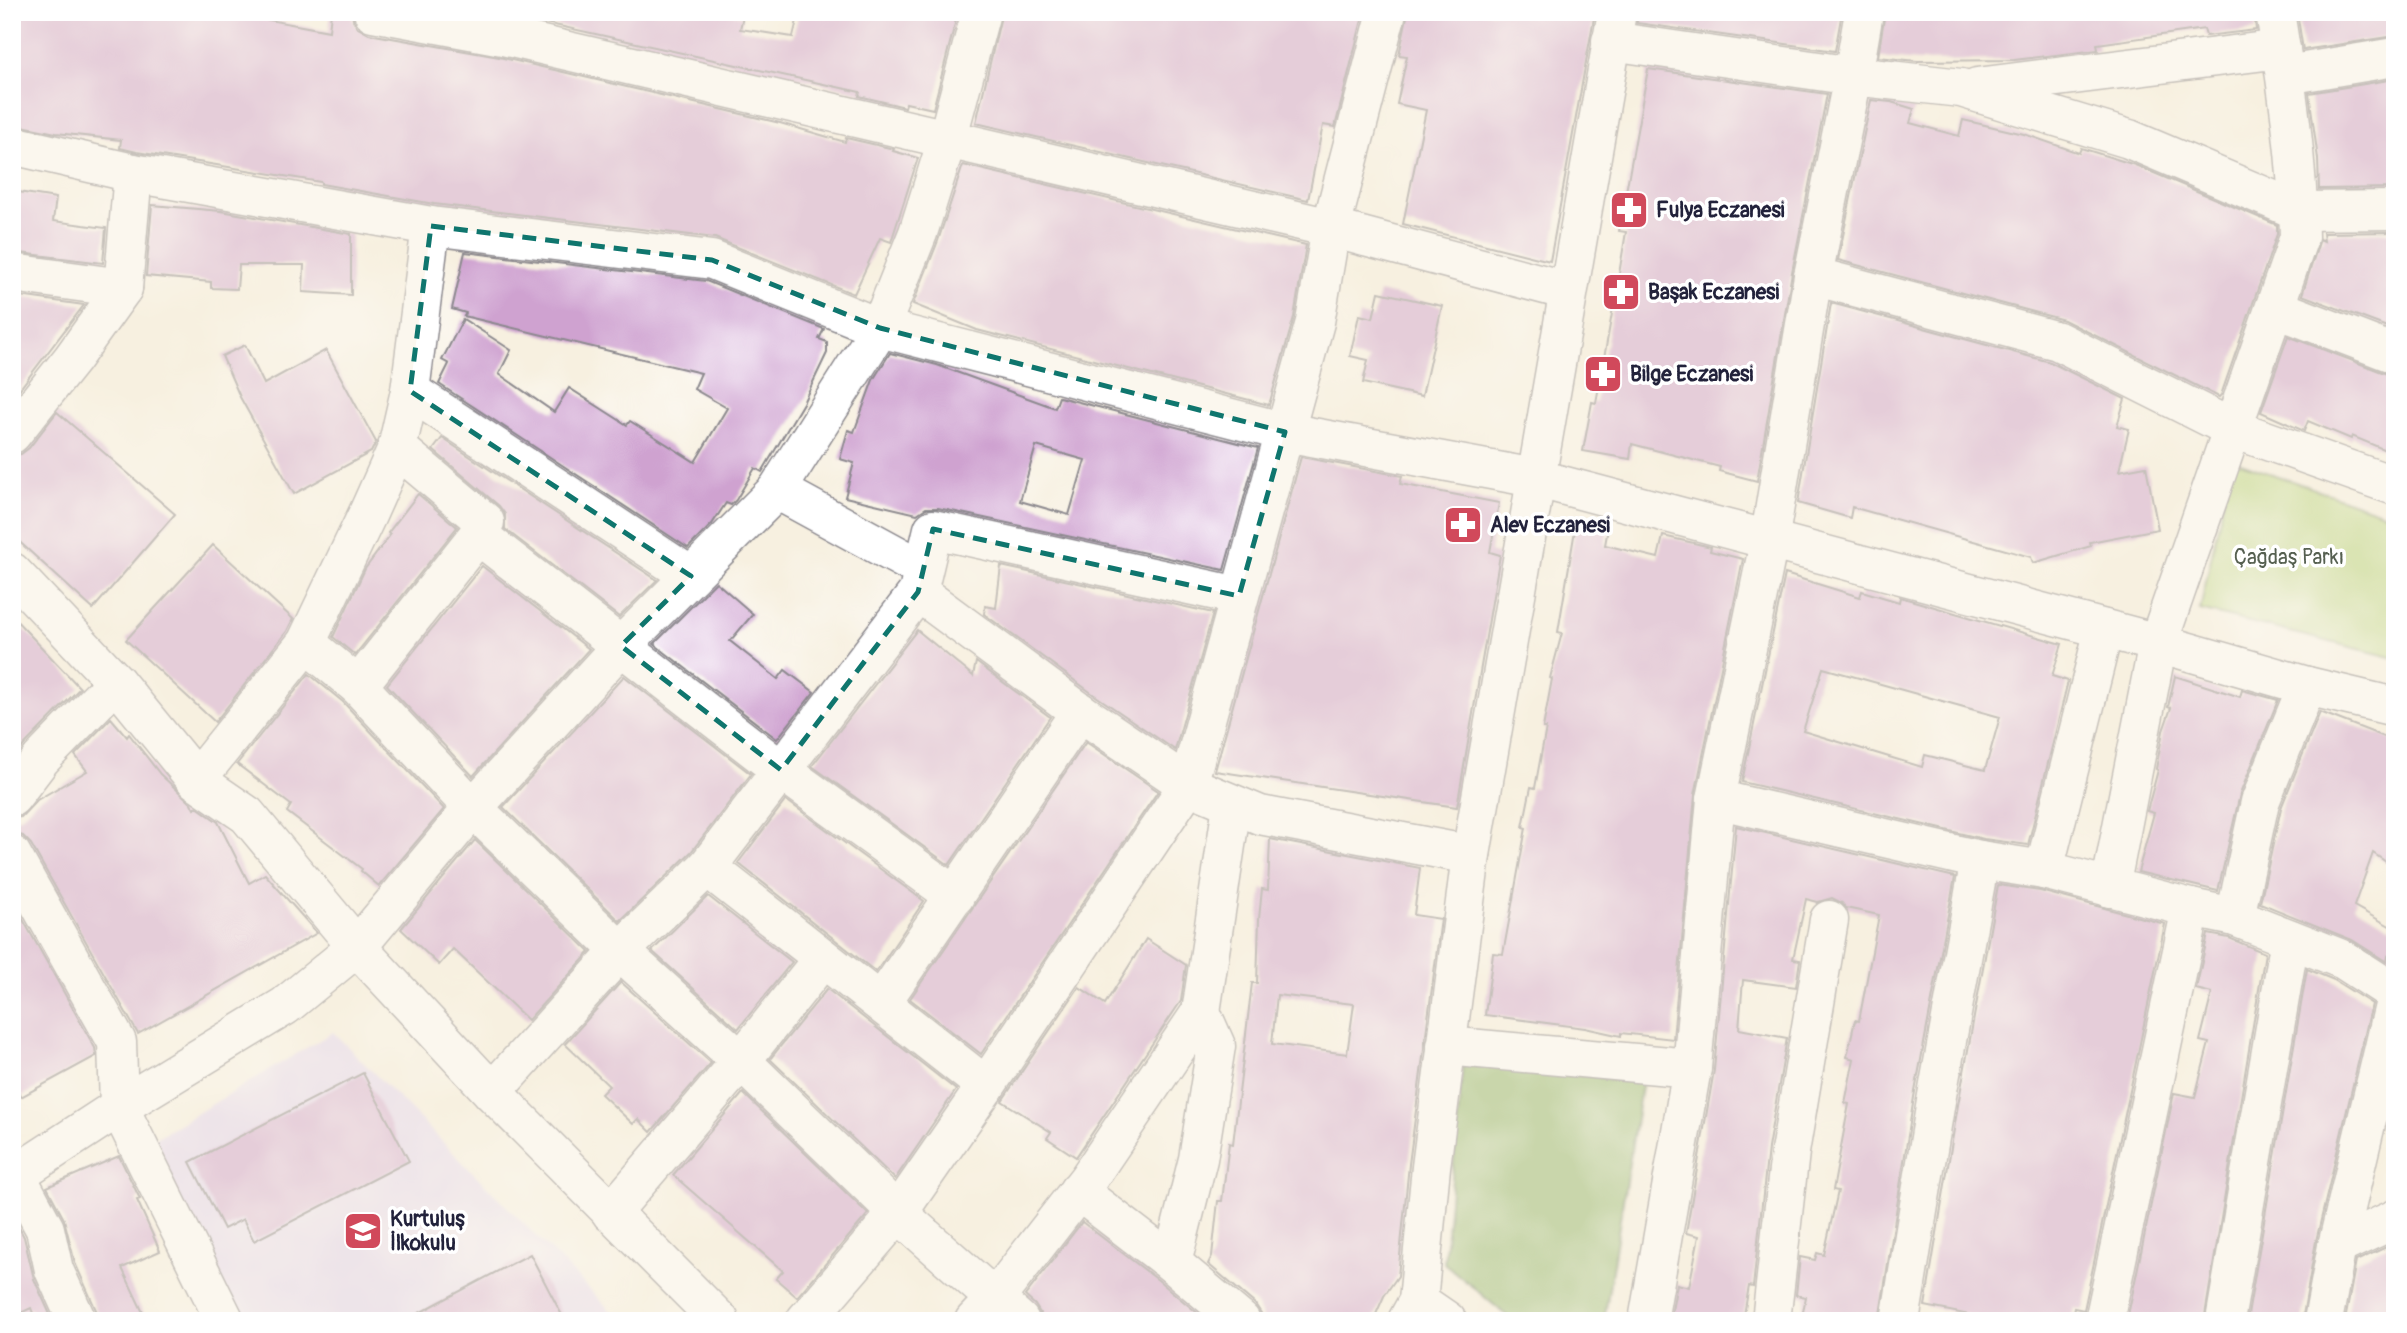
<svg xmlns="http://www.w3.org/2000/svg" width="2407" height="1333" viewBox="0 0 2407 1333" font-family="Pangolin,sans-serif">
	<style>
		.built { fill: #e1d4f3 }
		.green { fill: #b6d47b; stroke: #6c7b5b; stroke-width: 2 }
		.forest { fill: #90b66b; stroke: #596c53; stroke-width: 2 }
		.building { fill: #cfa2d0; fill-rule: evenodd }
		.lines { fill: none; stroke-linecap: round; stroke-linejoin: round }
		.minor-casing { stroke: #8c898e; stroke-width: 41 }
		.tertiary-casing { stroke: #8c898e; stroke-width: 41 }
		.minor { stroke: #fff; stroke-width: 38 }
		.tertiary { stroke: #fff; stroke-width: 38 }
		.marked { fill: none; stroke: #0f766e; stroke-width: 5; stroke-dasharray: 14 9; stroke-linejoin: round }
		.labels { text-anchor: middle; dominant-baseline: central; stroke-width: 7; stroke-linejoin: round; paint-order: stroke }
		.poi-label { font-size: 21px; font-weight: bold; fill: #22223b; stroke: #fff; text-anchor: start }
		.park-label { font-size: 21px; fill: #566051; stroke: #fff }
	</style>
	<rect width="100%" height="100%" fill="#fff"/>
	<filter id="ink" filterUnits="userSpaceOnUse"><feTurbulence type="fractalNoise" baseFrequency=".0143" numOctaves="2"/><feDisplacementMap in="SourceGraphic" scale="14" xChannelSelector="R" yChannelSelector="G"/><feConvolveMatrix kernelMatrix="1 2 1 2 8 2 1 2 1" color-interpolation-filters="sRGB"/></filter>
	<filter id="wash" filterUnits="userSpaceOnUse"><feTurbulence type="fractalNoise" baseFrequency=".00686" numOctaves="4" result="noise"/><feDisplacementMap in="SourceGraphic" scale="28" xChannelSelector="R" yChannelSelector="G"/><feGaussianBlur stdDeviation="1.57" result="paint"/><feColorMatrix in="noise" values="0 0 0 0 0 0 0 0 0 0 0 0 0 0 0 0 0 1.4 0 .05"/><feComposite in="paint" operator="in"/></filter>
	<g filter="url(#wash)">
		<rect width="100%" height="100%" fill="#f7f0e0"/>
		<polygon class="built" points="333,1032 621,1321 240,1321 149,1142"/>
		<polygon class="green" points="2232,460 2395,517 2395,658 2200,610"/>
		<polygon class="forest" points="1463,1064 1642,1081 1604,1321 1513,1321 1444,1263"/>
		<g id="blocks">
			<g class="building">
				<polygon points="12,12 247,12 247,16 329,31 331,12 352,12 353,20 358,28 369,34 499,57 780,123 845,142 846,138 894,149 893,151 918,158 891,242 880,238 854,294 715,238 434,204 321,184 321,182 137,152 120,148 121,140 56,133 12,124"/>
				<polygon points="495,12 720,12 743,16 740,29 793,37 799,12 958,12 933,109 906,103 905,107 859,96 860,92"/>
				<polygon points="1002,12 1364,12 1335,127 1323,125 1308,200 976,123"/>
				<polygon points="1408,12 1595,12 1550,261 1403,224 1426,110 1397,104 1407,56 1399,55"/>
				<polygon points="1638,12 1842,12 1835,51 1637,23"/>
				<polygon points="1885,12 2254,12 2256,30 2206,36 2204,29 2097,44 2098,50 2014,60 1917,61 1878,57"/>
				<polygon points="2297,12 2395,12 2395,36 2303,50"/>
				<polygon points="1648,69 1827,94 1792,272 1757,481 1719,471 1720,467 1632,444 1630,459 1583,451 1592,402 1596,403 1618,280 1626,232 1619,231"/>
				<polygon points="2395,79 2395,188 2319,189 2318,159 2309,93"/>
				<polygon points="1871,100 1891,102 1914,109 1910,123 1959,136 1963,120 2024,134 2079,153 2081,148 2135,165 2277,225 2277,234 2221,395 2219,397 2064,320 1838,260"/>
				<polygon points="963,165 1306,245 1294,317 1269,405 977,330 913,304 938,241"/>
				<polygon points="12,191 56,198 53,221 106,228 103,263 12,252"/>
				<polygon points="152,205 221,211 351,234 351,295 303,292 304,265 239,265 237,289 211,288 211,282 146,276"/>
				<polygon points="2395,232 2395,330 2302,295 2320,239 2324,241 2323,233"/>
				<polygon points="465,252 706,281 824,329 819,339 827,342 827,353 803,403 762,472 755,468 736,500 731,505 726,503 712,524 688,548 439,384 449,364 442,360 463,319 511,350 499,374 554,412 569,388 627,425 630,421 695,462 727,408 694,389 701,373 464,316 466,313 452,309"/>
				<polygon points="1379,292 1442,306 1422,396 1363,383 1368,360 1350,356 1359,315 1373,318"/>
				<polygon points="12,295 84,305 12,399 12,357 20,311 12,310"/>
				<polygon points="1831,303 2050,362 2125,399 2117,426 2129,429 2119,471 2146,466 2158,529 2090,542 2091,546 2033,563 2031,557 1852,507 1850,518 1798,503"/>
				<polygon points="2288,336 2387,374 2395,375 2395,454 2352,436 2351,439 2308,421 2304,431 2261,412"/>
				<polygon points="245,345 264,384 326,350 376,442 371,452 294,494 240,397 222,356"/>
				<path d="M890,353l47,12 118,43 4,-11 199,51 -34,122 -286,-62h-12l-9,6 -72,-17 9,-34 -14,-4 8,-29 6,2 19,-52zM1036,446l49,14 -16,55 -49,-14z"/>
				<polygon points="57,412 175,514 93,609 12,535 12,455 21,454 29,448"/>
				<polygon points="442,438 657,580 619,617 505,529 505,514 499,506 433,450"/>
				<polygon points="1301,457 1402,476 1400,484 1499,503 1490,552 1500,555 1457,807 1215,771"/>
				<polygon points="418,494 457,527 355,655 333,637 365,569 390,535 388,533"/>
				<polygon points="1577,518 1609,523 1605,545 1658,558 1663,536 1711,547 1710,551 1743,559 1695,795 1673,1039 1621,1033 1621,1036 1585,1028 1485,1015 1493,953 1503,954 1526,828 1523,827 1531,787 1535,788 1546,728 1543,728 1552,679 1550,678 1562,633 1558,632"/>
				<polygon points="213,545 293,619 287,631 215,722 126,640"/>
				<polygon points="482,566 589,649 473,776 387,685"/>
				<polygon points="1001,566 1213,613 1175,750 1093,694 984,614 985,606 996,608"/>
				<path d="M1785,574l75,23 2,-6 37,11 1,-5 162,47 -10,32 16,5 -40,164 -44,-6 -242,-57zM1823,668l177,49 -15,53 -60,-15 -3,12 -119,-36z"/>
				<polygon points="716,582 753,614 730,641 778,679 785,670 814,692 777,739 654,644"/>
				<polygon points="12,616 80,688 25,744 12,760"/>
				<polygon points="917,630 973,676 976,662 1050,717 949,865 812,766"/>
				<polygon points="309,674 343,702 444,809 379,886 361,871 362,869 287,812 291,805 237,764"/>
				<polygon points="624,676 751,774 691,852 620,921 503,807"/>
				<polygon points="2175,676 2240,697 2242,690 2278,700 2240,794 2218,891 2138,872 2154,813 2147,811 2158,770 2156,769 2163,731 2171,708 2168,707"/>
				<polygon points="2320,712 2395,741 2395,868 2373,853 2354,906 2395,929 2395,961 2388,956 2387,962 2352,940 2260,903 2281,808"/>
				<polygon points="111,718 127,737 129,734 160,774 191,803 194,809 197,807 218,822 249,883 265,874 317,933 138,1034 31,844 23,836 12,833 12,818 21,817 37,800 87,771 75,755"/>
				<polygon points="1086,742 1158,791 981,1054 910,999"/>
				<polygon points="786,800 924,901 876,972 738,863"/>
				<polygon points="1736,826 1955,877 1914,1097 1879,1321 1801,1321 1806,1297 1796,1295 1800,1257 1815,1260 1817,1253 1824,1255 1838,1191 1833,1190 1849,1104 1845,1103 1854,1059 1847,1057 1855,1020 1859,1021 1879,915 1846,908 1842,903 1832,898 1818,902 1806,899 1793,959 1800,960 1796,987 1743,980 1739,1029 1787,1038 1768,1148 1753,1287 1749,1286 1743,1321 1670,1321 1677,1284 1689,1287 1699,1236 1686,1233 1714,1070"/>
				<path d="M1270,839l150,29 -6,47 27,4 -32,245 -11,112 -14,20 -11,25h-111l-1,-8 -6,-9 -47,-40 4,-8 6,-55h4l7,-58 4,1 19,-161h5l2,-64 3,-30 6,1zM1277,995l77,9 -7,50 -75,-10z"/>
				<polygon points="475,840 590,952 528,1020 453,949 439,965 401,929"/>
				<polygon points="1998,885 2040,891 2165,924 2084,1310 2074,1308 2071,1321 1999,1321 1925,1306 1958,1105"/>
				<polygon points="708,896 792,962 738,1029 652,951"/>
				<polygon points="12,900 95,1048 96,1056 21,1097 12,1081"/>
				<polygon points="2208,934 2229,938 2265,953 2204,1321 2131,1321 2127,1320 2174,1093 2195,1097 2209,1043 2200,1041 2212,993 2196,989"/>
				<polygon points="1146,939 1186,965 1181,1001 1076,1157 1047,1138 1051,1132 1002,1101 1079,987 1105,1004"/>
				<polygon points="2307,969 2334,980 2372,1004 2316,1241 2302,1321 2247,1321"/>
				<polygon points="621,982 711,1063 651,1132 638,1119 633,1124 601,1094 609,1086 565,1044"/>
				<polygon points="827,989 956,1090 895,1179 770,1059"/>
				<polygon points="363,1073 409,1161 254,1241 243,1219 224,1229 190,1162"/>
				<polygon points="743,1093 868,1214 797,1297 776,1279 783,1271 673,1175"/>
				<polygon points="119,1156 140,1199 137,1200 160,1251 122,1268 147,1321 98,1321 97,1312 75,1263 64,1219 47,1187"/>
				<polygon points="12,1214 24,1237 34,1279 53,1321 36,1321 31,1308 12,1317"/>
				<polygon points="1082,1222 1158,1280 1207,1321 1041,1321 1040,1313 1035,1305 1025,1296"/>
				<polygon points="2395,1243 2395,1321 2345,1321 2356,1261"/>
				<polygon points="530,1254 565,1321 404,1321"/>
			</g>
		</g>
	</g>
	<g filter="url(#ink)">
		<use href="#blocks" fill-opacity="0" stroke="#8c898e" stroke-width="2"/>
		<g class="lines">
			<g class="minor-casing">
				<g id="minor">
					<polyline points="373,12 503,36 1331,228 1568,291"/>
					<polyline points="1611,41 1853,76 1961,88 2129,139 2299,211 2395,210"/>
					<polyline points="2286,75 2395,57"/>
					<polyline points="1977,87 2281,49"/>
					<polyline points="12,145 133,173 431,226 712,260 880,328 1285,432 1535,478 2158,643 2307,686 2395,707"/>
					<polyline points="12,273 123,288"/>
					<polyline points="1813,276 2058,341 2231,428 2395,486"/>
					<polyline points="2275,308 2395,354"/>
					<polyline points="410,391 691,576"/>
					<polyline points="12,434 72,359 123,288 133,173"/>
					<polyline points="777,490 922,569"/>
					<polyline points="918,592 1080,712 1188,785 1260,815 1471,855"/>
					<polyline points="306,643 358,686 473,808 620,951 741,1061 898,1213 1020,1321"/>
					<polyline points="358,686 478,535"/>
					<polyline points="196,780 306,643 368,513 397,448 410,391 431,226"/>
					<polyline points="12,797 41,759 116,682"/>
					<polyline points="1716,799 1980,860 2044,870 2191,908 2235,917 2344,960 2395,993"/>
					<polyline points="12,855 117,1042 119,1107 225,1321"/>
					<polyline points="707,867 986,1086"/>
					<polyline points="2044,870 2104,629"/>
					<path d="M2110,888l48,-245 141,-406c-1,-75 -12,-151 -24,-225"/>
					<polyline points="955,896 781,770 621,646 777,490 880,328 918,233 947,140 981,12"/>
					<polyline points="2235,917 2260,802 2307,686"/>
					<polyline points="881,1003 1080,712"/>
					<polyline points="1446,1046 1692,1068"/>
					<polyline points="492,1092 620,951 707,867 918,592 933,529 1239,596"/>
					<polyline points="16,1175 45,1229 54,1270 77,1321"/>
					<polyline points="12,1177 119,1107 285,1006 357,947 473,808 621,646 478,535 485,522 397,448"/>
					<polyline points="1078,1191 1172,1263 1241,1321"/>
					<polyline points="611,1213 741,1061 823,958"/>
					<polyline points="2337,1246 2395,1219"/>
					<polyline points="1172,1263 1198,1159 1216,1046 1201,1012"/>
					<polyline points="1418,1301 1447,1321"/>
					<polyline points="805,1321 898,1213 986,1086 1188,785 1315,322 1331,228 1387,12"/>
					<polyline points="974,1321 994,1300 1088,1179 1201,1012 1232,805"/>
					<polyline points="1407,1321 1418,1301 1431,1167 1471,855 1617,12"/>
					<polyline points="1648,1321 1692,1068 1716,799 1769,542 1813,276 1853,76 1864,12"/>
					<polyline points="1771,1321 1790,1152 1829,920"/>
					<polyline points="1900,1321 1936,1101 1980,860"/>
					<polyline points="2104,1321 2191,908"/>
					<polyline points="2225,1321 2290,939"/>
					<polyline points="2323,1321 2337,1246 2395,1001"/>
				</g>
			</g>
			<g class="tertiary-casing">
				<polyline id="tertiary" points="12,572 116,682 196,780 247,815 357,947 492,1092 720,1321"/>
			</g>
			<use href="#minor" class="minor"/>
			<use href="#tertiary" class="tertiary"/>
		</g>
	</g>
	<path d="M0 0H2407V1333H0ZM431,226l281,34 168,68 405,104 -46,164 -306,-67 -15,63 -137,178 -160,-124 70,-70 -281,-185z" fill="#f7f0e0" fill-opacity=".55" fill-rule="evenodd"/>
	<path class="marked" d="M431,226l281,34 168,68 405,104 -46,164 -306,-67 -15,63 -137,178 -160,-124 70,-70 -281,-185z"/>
	<defs>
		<g id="pharmacy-square" transform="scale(2.0125)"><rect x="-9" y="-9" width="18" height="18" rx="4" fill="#d1495b" stroke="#fff"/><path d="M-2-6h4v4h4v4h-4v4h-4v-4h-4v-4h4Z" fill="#fff"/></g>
		<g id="school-square" transform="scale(2.0125)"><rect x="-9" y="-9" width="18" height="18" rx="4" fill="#d1495b" stroke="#fff"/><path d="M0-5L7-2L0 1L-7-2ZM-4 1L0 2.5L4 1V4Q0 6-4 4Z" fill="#fff"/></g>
	</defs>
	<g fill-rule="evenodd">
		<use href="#pharmacy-square" x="1629" y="210"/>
		<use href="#pharmacy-square" x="1621" y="292"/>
		<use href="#pharmacy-square" x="1603" y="374"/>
		<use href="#pharmacy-square" x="1463" y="525"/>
		<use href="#school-square" x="363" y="1231"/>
	</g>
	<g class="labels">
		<g class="poi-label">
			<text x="1656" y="210">Fulya Eczanesi</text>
			<text x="1648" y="292">Başak Eczanesi</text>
			<text x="1630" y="374">Bilge Eczanesi</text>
			<text x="1490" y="525">Alev Eczanesi</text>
			<text x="390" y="1219">Kurtuluş<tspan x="390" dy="24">İlkokulu</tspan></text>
		</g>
		<g class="park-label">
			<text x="2289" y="557">Çağdaş Parkı</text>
		</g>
	</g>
	<rect width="2407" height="1333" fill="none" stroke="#fff" stroke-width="42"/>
</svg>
